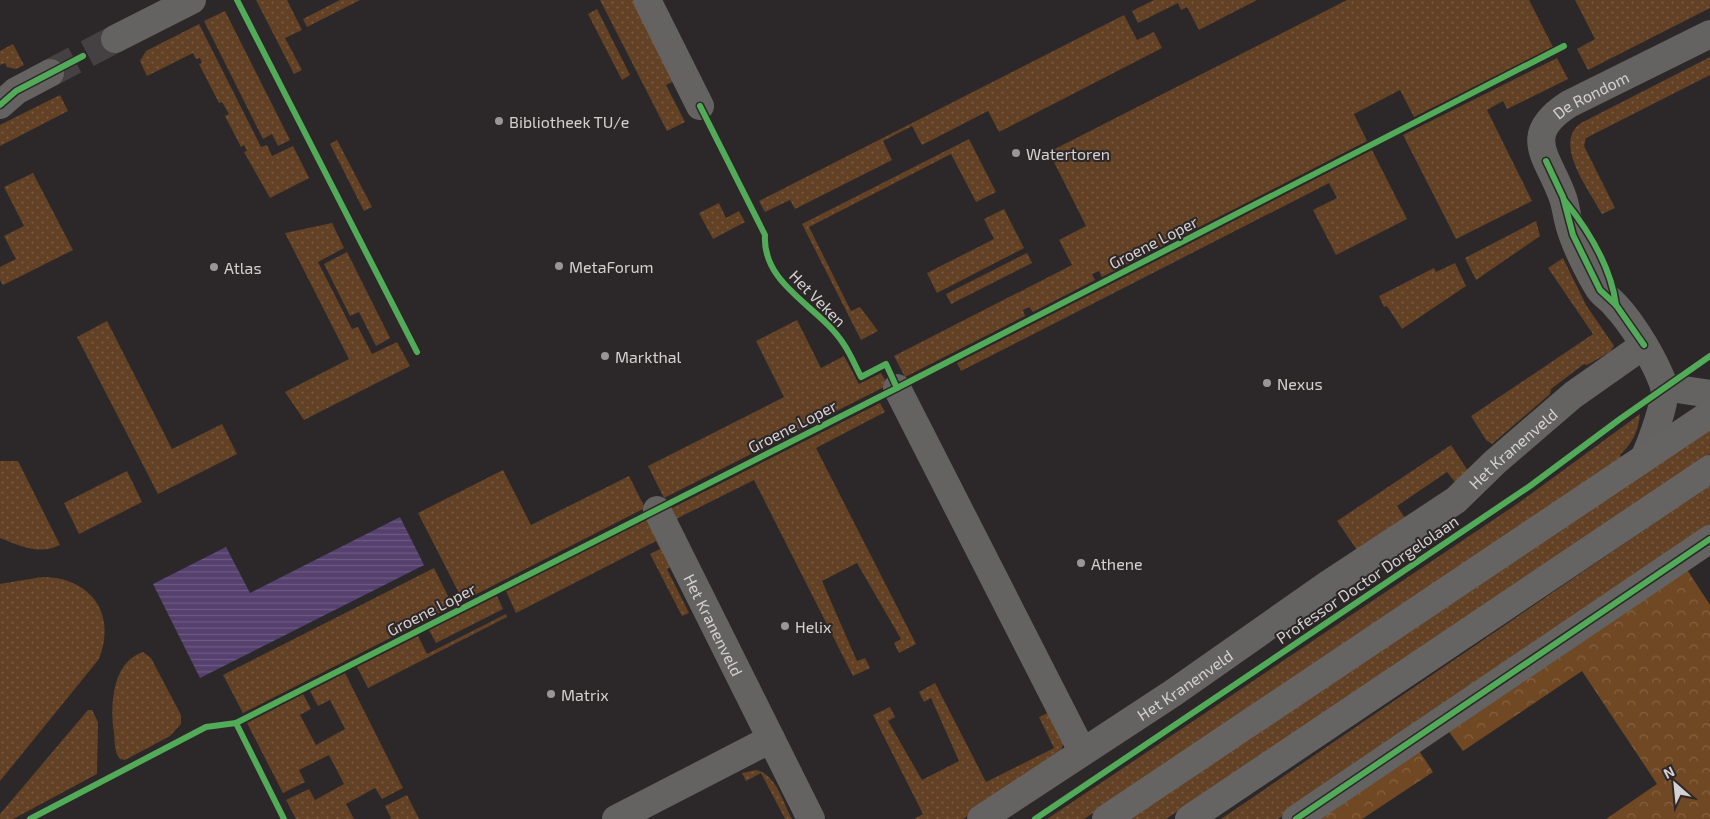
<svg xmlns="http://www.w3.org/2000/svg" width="1710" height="819" viewBox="0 0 1710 819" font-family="'Exo 2',sans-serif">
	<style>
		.grass { fill: url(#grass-dots) }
		.forest { fill: url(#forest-crowns) }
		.water { fill: url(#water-rules) }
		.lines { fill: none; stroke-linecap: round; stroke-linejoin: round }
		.minor-tunnel { stroke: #454142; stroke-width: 28; stroke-dasharray: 28 14; stroke-linecap: butt }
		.minor { stroke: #646362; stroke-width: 28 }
		.major { stroke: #656463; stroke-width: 28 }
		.cycleway-casing { stroke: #2d2728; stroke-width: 9 }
		.cycleway { stroke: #51ab58; stroke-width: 6 }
		.poi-dot { fill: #9a9697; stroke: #2d2728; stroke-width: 2 }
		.labels { text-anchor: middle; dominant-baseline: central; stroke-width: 4; stroke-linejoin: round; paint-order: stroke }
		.street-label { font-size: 16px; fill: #d5d1d2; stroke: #2d2728 }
		.poi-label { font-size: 16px; fill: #d5d1d2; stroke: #2d2728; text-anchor: start }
	</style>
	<defs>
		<pattern id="grass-dots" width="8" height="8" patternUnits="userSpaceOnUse" patternTransform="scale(1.25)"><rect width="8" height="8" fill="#624125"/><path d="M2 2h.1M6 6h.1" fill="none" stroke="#785b44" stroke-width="1.8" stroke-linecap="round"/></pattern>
		<pattern id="forest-crowns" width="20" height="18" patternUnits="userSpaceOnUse" patternTransform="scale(1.25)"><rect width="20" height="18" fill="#714824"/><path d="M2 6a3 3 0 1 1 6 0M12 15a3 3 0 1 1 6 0" fill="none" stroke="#846143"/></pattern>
		<pattern id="water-rules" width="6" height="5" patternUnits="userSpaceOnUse" patternTransform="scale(1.25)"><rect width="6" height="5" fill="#56406e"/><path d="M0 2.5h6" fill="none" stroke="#6d5b82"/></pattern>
	</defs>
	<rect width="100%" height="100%" fill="#2c2829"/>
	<g class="grass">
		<polygon points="256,0 287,0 302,30 285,38 302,70 294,74"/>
		<polygon points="340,0 360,0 307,27 303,19"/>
		<polygon points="600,0 633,0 674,81 666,85 685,122 667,131"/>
		<polygon points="1154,0 1257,0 1199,30 1187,7 1181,10 1178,3 1138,23 1132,11"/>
		<polygon points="1347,0 1529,0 1553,47 1414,117 1400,90 1354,114 1367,141 1102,277 1099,271 1092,274 1095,280 1033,312 1029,307 1023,310 1025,316 905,377 894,356 1072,265 1059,240 1086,226 1049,152"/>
		<polygon points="1575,0 1710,0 1710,8 1588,70 1577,49 1595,39"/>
		<polygon points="597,9 630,75 622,80 588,14"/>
		<polygon points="225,11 290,140 278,146 272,134 263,139 204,21"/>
		<polygon points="1124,15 1137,40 1154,32 1162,48 999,132 988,111 922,145 912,126 883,141 892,160 795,209 790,200 765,212 759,201"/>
		<polygon points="199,24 261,147 267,145 272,156 293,146 309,178 270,198 244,152 247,151 244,145 241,147 225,116 229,114 222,102 219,103 199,64 202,63 200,58 196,59 193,53 147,76 140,61 146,51"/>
		<polygon points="13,44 24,65 16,69 7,67 5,63 0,65 0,51"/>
		<path d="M1710,57v18l-124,63 -2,8 31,62 -13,6c-12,-23 -50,-71 -21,-91z"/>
		<polygon points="1557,58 1568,79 1507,109 1503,101 1487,110 1532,201 1456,239 1403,135"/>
		<polygon points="60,95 68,111 0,146 0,125"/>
		<polygon points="969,139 996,192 976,202 951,154 809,227 851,311 860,307 878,331 861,340 802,224"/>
		<polygon points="337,140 372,207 364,211 330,144"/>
		<polygon points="1372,150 1407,219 1336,255 1313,210 1337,198 1329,183 961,371 957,363"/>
		<polygon points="33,173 73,250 3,285 0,280 0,267 16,259 4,236 24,226 4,187"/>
		<polygon points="719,203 726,218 739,211 745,222 713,239 699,213"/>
		<polygon points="1004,209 1024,248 937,293 927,273 994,239 984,219"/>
		<polygon points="1536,221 1540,236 1476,280 1465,258"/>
		<polygon points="332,223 344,248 318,262 352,329 358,327 372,354 397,342 410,366 304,420 285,392 349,359 285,233"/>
		<polygon points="347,252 390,338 376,346 359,312 350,316 324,264"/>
		<polygon points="1027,253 1032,263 951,304 946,294"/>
		<polygon points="1563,258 1586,305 1614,346 1610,352 1587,365 1584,364 1551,389 1550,394 1492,444 1486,440 1471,416 1593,334 1548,268"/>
		<polygon points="1455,263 1466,286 1402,329 1387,306 1384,307 1379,296 1434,268 1436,272"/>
		<polygon points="797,320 821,368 844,356 859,384 881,373 888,385 664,498 648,466 784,397 756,341"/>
		<polygon points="107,321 172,449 222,424 237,454 158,494 77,337"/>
		<polygon points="880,403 885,412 816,448 916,644 899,653 894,643 901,639 857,563 822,581 857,661 865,658 870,668 853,676 754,480 676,519 670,509"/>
		<path d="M1640,414c-2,18 -7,28 -20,41l2,3 -538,361h-37l470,-315z"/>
		<polygon points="1710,429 1710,454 1166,819 1129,819"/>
		<polygon points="1451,445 1468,471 1458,486 1447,472 1397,506 1407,521 1357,550 1337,521"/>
		<path d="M0,461h18l42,84c-21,10 -40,1 -60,-7z"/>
		<polygon points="503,470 531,525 629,476 645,508 463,601 418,513"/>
		<polygon points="127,471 142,502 79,534 64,503"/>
		<polygon points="1710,485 1710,528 1278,819 1221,819"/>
		<polygon points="650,518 674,565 667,569 689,613 682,616 650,554 660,549 656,541 516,613 506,591"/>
		<polygon points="434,568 453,606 243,713 223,675"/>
		<path d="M42,577c48,0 75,36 57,82l-99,122v-197z"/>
		<polygon points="497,596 503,609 436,643 429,630"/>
		<polygon points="506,614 507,617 368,688 357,667 418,636 427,654"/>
		<path d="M143,652l8,6 30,57v9l-11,12 -45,24 -5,-1c-6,-7 -5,-17 -6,-26 -4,-28 -2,-71 29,-81z"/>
		<polygon points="345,673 403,788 382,799 375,788 346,804 354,819 296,819 286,800 309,789 315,800 344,784 329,755 299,770 305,782 283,793 247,723 303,694 311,709 300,715 316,745 345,729 330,700 318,706 310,691"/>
		<path d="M935,683l51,99 68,-34 -15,-31 13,-6c6,15 18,30 6,44l-95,64h-49l9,-5 -50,-99 17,-8 5,10 -7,4 34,59 37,-19 -28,-63 -7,4 -5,-10z"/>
		<polygon points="88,710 92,710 98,722 97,774 13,819 0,819 0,814"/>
		<path d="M756,770c20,4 27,33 36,49h-7l-24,-46 -15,8 -4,-8z"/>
		<polygon points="407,795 419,819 390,819 391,818 385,806"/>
	</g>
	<g class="forest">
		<polygon points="1686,568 1710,605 1710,819 1606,819 1657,784 1582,671 1463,751 1447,729"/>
		<polygon points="1418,749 1433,772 1362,819 1315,819"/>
	</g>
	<polygon class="water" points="400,517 424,565 200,678 153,584 226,547 250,593"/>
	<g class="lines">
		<polyline class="minor-tunnel" points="50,73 115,39"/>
		<g class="minor">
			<polyline points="647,0 700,106"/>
			<polyline points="115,39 192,0"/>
			<polyline points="0,105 16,91 50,73"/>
			<polyline points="1664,387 1710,394"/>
			<polyline points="897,388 1082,751"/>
			<path id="s1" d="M1644,458c6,-13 24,-59 20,-72 -9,-26 -31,-62 -49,-81 -5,-6 -12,-10 -16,-16 -10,-16 -24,-44 -29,-62 -3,-9 -4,-20 -7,-29 -14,-41 -44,-62 6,-94l141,-70"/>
			<path id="s2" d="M657,510l154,309"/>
			<polyline points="616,819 771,739"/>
			<path id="s3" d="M981,819l192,-126 154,-108 129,-85 39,-38 78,-67 71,-50"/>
			<polyline points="1296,819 1710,539"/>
		</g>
		<g class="major">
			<polyline points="1106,819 1710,414"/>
			<polyline points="1189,819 1710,469"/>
		</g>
		<g class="cycleway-casing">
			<g id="cycleway">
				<polyline points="237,0 417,352"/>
				<polyline points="0,105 16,91 83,56"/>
				<path d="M700,106l65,129c-3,50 54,71 78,108 7,10 12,22 18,34l25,-13 11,24"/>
				<polyline points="1546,161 1563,197 1573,235 1600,290 1616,305 1644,345"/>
				<path d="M1565,201c24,30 46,65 51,104"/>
				<polyline points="236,723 284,819"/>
				<polyline points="30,819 206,727 236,723 897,388 1564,46"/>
				<polyline points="1035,819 1530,486 1620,419 1710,356"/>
				<polyline points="1296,819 1710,539"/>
			</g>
		</g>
		<use href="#cycleway" class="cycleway"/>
	</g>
	<g class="poi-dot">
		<circle cx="499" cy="121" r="5"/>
		<circle cx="1016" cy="153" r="5"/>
		<circle cx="559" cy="266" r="5"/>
		<circle cx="214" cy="267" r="5"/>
		<circle cx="605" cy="356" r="5"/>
		<circle cx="1267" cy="383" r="5"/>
		<circle cx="1081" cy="563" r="5"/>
		<circle cx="785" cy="626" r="5"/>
		<circle cx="551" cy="694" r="5"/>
	</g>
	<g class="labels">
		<g class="street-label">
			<text stroke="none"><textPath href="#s1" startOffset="425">De Rondom</textPath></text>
			<text transform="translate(1153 242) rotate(-27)">Groene Loper</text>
			<text transform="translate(818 298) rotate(45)">Het Veken</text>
			<text transform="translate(792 426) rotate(-27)">Groene Loper</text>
			<text stroke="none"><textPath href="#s3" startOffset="649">Het Kranenveld</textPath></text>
			<text transform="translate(1367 579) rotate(-34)">Professor Doctor Dorgelolaan</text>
			<text transform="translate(431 609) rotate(-27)">Groene Loper</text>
			<text stroke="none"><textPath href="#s2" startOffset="128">Het Kranenveld</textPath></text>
			<text stroke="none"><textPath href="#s3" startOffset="244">Het Kranenveld</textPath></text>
		</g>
		<g class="poi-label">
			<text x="509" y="121">Bibliotheek TU/e</text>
			<text x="1026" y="153">Watertoren</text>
			<text x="569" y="266">MetaForum</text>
			<text x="224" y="267">Atlas</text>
			<text x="615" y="356">Markthal</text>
			<text x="1277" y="383">Nexus</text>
			<text x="1091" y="563">Athene</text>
			<text x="795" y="626">Helix</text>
			<text x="561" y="694">Matrix</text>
		</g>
	</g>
	<g transform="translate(1675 784) rotate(333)" stroke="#2d2728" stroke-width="4" paint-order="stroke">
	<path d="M0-4L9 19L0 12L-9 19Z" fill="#d5d1d2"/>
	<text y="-8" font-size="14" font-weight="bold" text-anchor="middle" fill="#d5d1d2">N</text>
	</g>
</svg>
